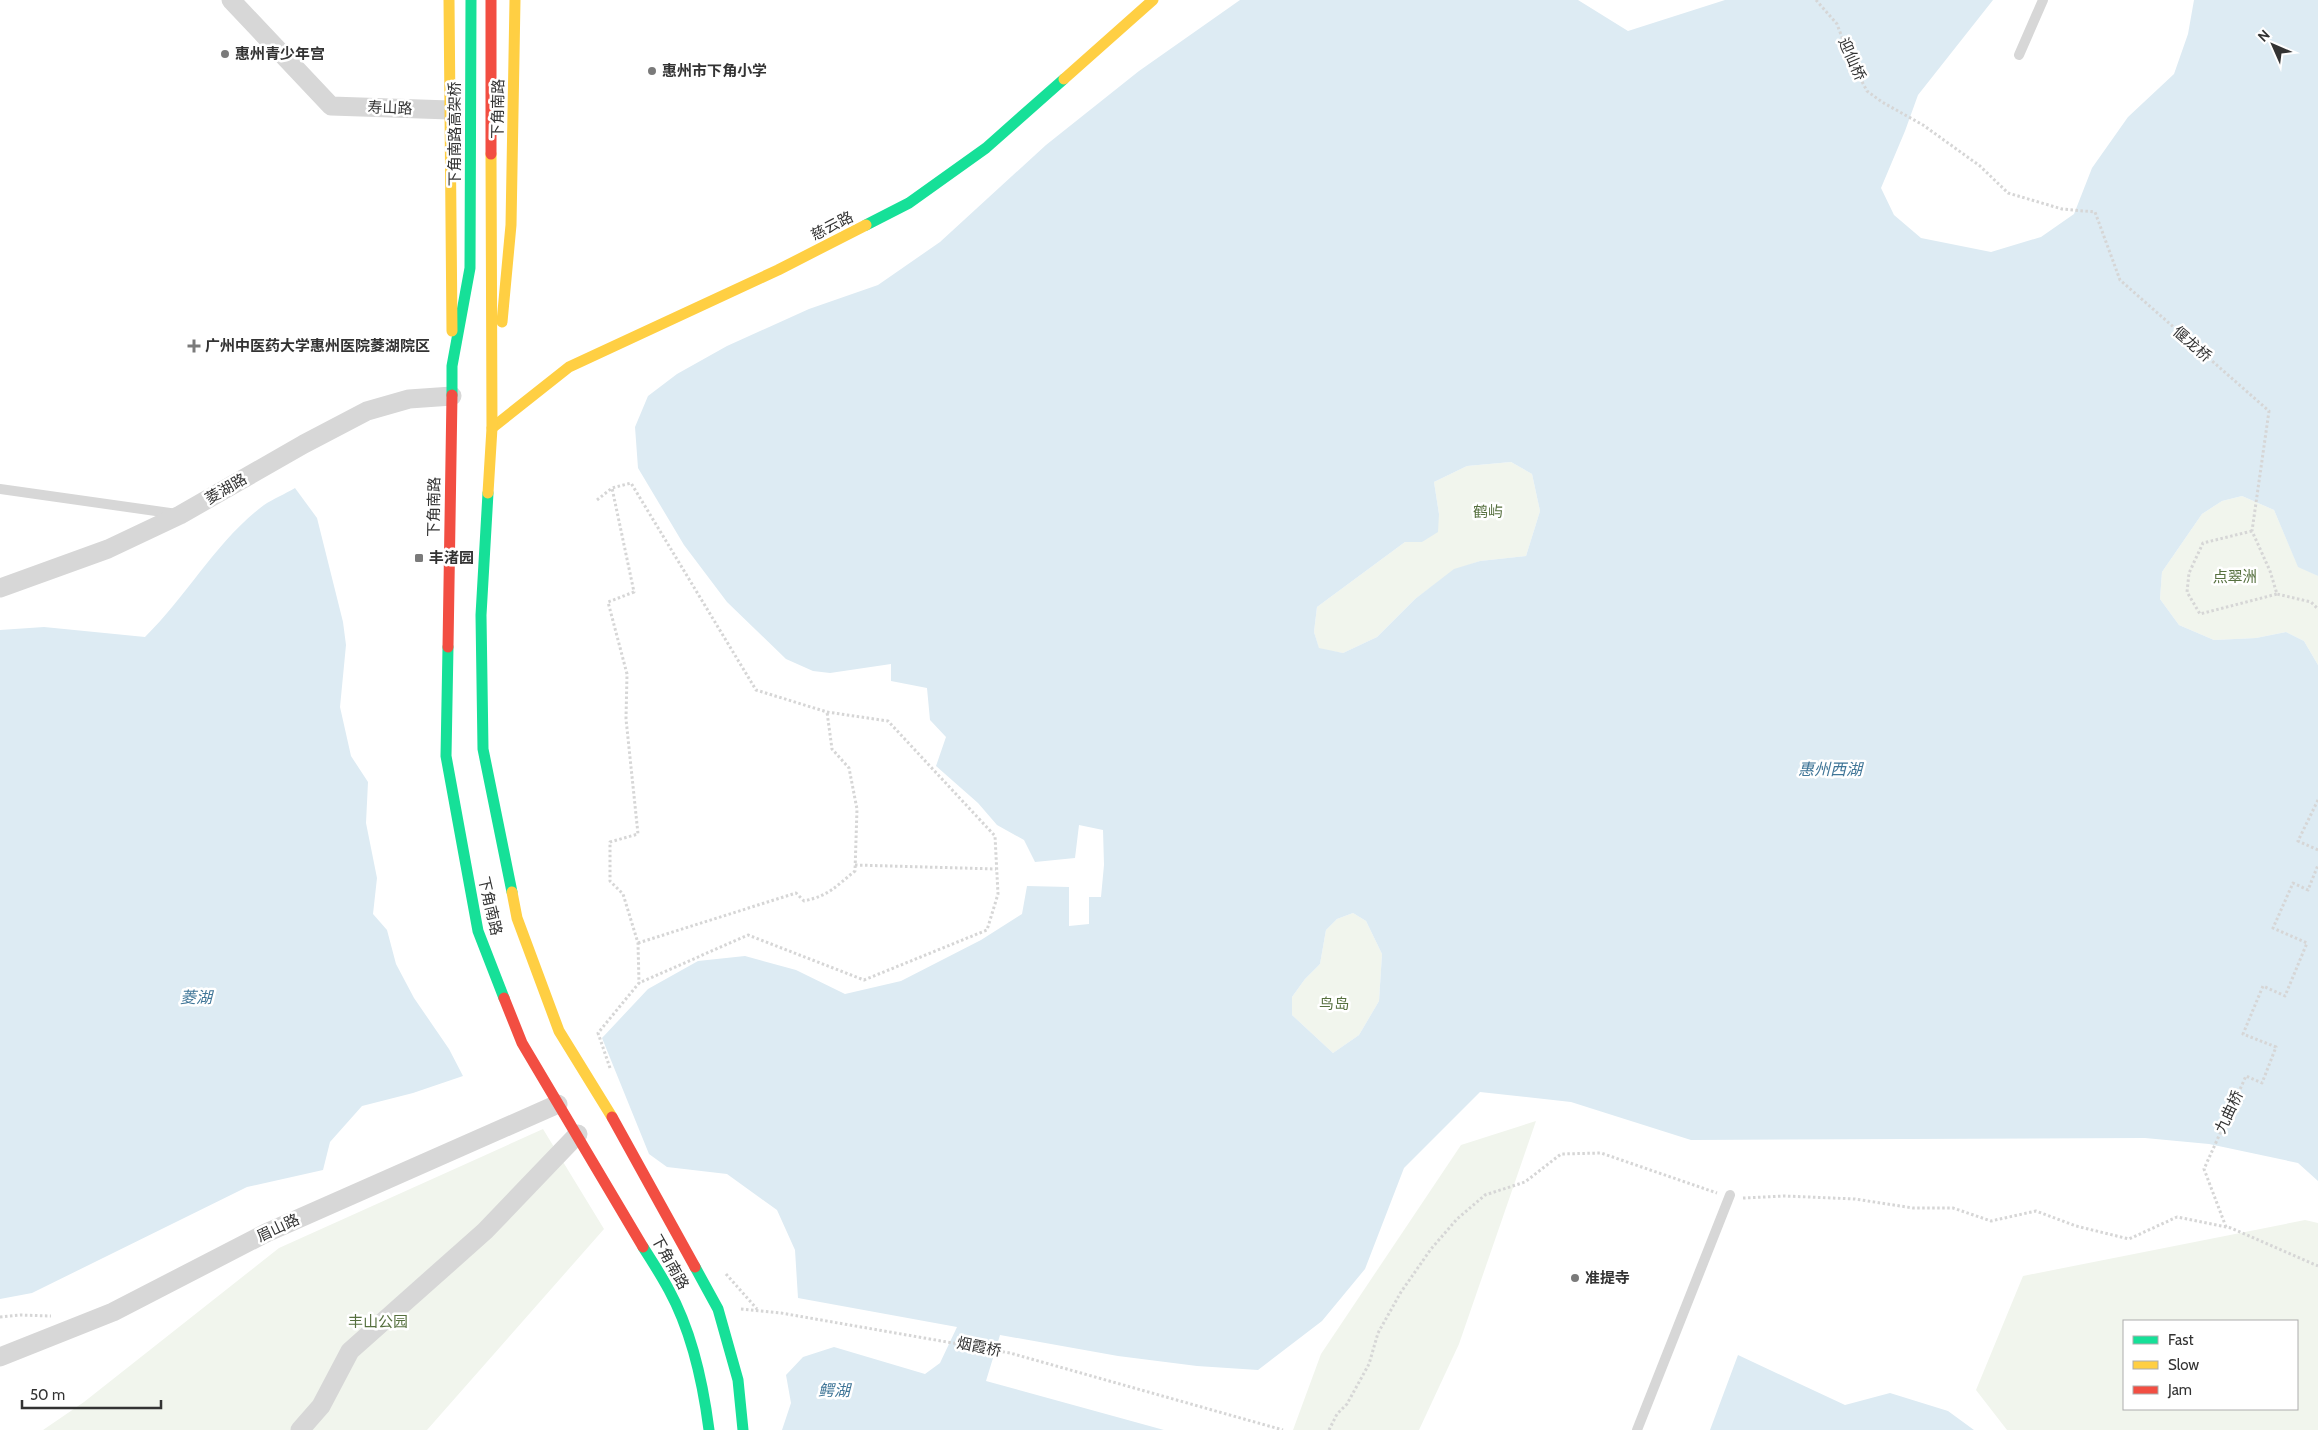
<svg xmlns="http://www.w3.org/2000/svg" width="2318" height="1430" viewBox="0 0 2318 1430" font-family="Cabin,'Noto Sans SC',sans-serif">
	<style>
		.green { fill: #f1f5ed; fill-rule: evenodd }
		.water { fill: #ddebf3; fill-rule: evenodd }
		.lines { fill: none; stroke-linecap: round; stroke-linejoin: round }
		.path { stroke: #d6d6d6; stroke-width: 3; stroke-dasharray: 2.5 2.5; stroke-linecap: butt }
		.lane { stroke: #d7d7d7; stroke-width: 10 }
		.street { stroke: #d7d7d7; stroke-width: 19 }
		.fast { stroke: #16e098; stroke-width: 11 }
		.slow { stroke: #ffcf43; stroke-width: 11 }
		.jam { stroke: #f24e42; stroke-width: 11 }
		.poi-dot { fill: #7a7a7a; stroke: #fff; stroke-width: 2 }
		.labels { text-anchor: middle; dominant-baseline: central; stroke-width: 5; stroke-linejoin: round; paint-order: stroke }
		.poi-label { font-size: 15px; font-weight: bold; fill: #333; stroke: #fff; text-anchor: start }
		.street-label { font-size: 15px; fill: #333; stroke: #fff }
		.park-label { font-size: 15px; fill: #56703f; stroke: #fff }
		.water-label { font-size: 16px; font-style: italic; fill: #3f7597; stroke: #fff }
	</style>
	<rect width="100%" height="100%" fill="#fff"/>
	<g class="green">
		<polygon points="1511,462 1532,474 1540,511 1526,556 1480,561 1454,570 1415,599 1377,637 1343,653 1319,649 1314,632 1317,607 1405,542 1422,542 1439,514 1434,482 1467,466"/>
		<polygon points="2242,496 2274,510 2298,566 2318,576 2318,665 2304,641 2286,632 2256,638 2214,640 2179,625 2160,599 2162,572 2202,514 2222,501"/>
		<polygon points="1353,913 1366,921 1382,954 1379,1001 1359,1035 1333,1053 1292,1015 1292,997 1305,979 1320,964 1326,930 1337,919"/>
		<polygon points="1536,1121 1459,1344 1419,1430 1293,1430 1321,1354 1461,1145"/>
		<polygon points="543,1129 604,1229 427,1430 43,1430 84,1402 279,1248"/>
		<path d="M2305,1220l13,3v207h-311l-31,-40 47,-114zM2124,1321h173v88h-173z"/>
	</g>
	<g class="water">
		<path d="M1240,0h338l50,31 97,-31h268l-75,95 -13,36 -24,57 13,27 27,23 70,14 50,-15 33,-23 18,-46 36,-51 46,-43 14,-40 6,-34h124v576l-20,-9 -24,-57 -32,-14 -20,5 -20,13 -40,58 -2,27 19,26 35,15 42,-2 30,-6 18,9 14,24v516l-20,-18 -89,-19 -64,-6 -454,2 -120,-38 -91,-10 -76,76 -39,101 -43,52 -64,49 -61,-4 -79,-10 -118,-21 -14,46 178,49h-382l9,-27 -5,-28 17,-18 31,-10 91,27 15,-11 17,-36 -159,-29 -3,-48 -18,-40 -50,-36 -60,-7 -18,-13 -47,-116 46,-49 50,-28 47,-5 51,14 49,24 56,-13 80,-41 41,-26 5,-28 42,1v39l20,-2v-27h12l3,-32 -1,-35 -24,-5 -4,33 -40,4 -11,-22 -27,-15 -19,-22 -42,-37 10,-29 -16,-17 -3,-32 -36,-7v-17l-61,9 -17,-2 -27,-12 -59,-57 -43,-57 -46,-77 -3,-41 13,-31 29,-22 50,-28 82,-37 69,-24 62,-43 106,-97 93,-74zM1511,462l21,12 8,37 -14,45 -46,5 -26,8 -39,30 -38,38 -34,16 -24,-5 -5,-16 3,-25 88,-65h17l16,-10 1,-18 -5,-32 33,-16zM1353,913l13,8 16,33 -3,47 -20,34 -26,18 -41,-38v-18l13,-18 15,-15 6,-34 11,-11z"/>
		<path d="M295,488l22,30 26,104 3,23 -6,62 11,49 17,26 -2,41 11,55 -4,36 14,16 9,34 18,34 35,51 14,27 -50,17 -51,13 -32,36 -7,28 -76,17 -215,106 -32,6v-669l44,-3 101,10c42,-41 72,-97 119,-132 9,-6 21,-11 31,-17z"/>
		<polygon points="1738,1355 1845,1405 1890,1393 1948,1411 1974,1430 1710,1430"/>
	</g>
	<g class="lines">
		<g class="path">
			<polyline points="1816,0 1837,24 1850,59 1867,91 1882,102 1923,125 1980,166 2008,193 2062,209 2095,212 2120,280 2269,411 2252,531 2270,571 2277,594 2311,602 2318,609"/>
			<polyline points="597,500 612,488 631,483 756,690 827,712 888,721 995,836 998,894 987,930 864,980 748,935 639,983"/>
			<polyline points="2252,531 2203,543 2189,573 2187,592 2200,614 2277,594"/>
			<polyline points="2318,800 2298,841 2318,850"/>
			<polyline points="855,865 996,869"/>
			<path d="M638,943l158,-50 8,8c26,-6 31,-14 51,-30l2,-62 -8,-41 -17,-19 -5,-37"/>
			<polyline points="610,1068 598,1033 639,983 638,943 623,894 610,881 610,842 638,834 626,719 627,674 608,602 634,592 612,488"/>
			<polyline points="1743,1198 1785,1196 1855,1199 1913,1208 1953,1208 1991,1221 2036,1211 2076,1226 2129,1239 2177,1217 2231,1228 2318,1266"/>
			<polyline points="2226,1227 2204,1169 2246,1076 2262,1083 2276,1047 2243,1034 2263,986 2285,996 2307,943 2273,928 2293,883 2308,890 2318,865"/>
			<polyline points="726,1274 757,1309"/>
			<polyline points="741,1309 781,1313 1010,1353 1283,1430"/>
			<polyline points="0,1317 21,1315 51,1316"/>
			<polyline points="1329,1430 1337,1414 1347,1404 1369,1364 1378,1333 1401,1292 1431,1249 1457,1219 1485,1195 1525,1182 1561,1154 1601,1153 1717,1193"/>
		</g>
		<g class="lane">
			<polyline points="2019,55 2043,0"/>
			<polyline points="0,489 177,514"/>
			<polyline points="1637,1430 1730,1195"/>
		</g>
		<g class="street">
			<polyline points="231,0 331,106 450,110"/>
			<polyline points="0,588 108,549 180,515 304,444 367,411 409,399 452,396"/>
			<polyline points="0,1357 113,1312 266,1233 558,1104"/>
			<polyline points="300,1430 321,1406 350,1351 485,1231 578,1134"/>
		</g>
		<g class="fast">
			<polyline points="866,225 909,203 986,148 1064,79"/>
			<polyline points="452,395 452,366 470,268 471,0"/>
			<polyline points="488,493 481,615 483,749 512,892"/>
			<polyline points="448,647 446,756 478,931 504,998"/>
			<path d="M643,1247c9,14 18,28 26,43 23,42 34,93 40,140"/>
			<polyline points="695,1267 718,1309 738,1380 743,1430"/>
		</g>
		<g class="slow">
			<polyline points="449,0 452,331"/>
			<polyline points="1064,79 1153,0"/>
			<polyline points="502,322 511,225 515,0"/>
			<polyline points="492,428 569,367 778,270 866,225"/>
			<polyline points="488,493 492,428 491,154"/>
			<polyline points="512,892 517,918 559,1031 612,1117"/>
		</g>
		<g class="jam">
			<polyline points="491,0 491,154"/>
			<polyline points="448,647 452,395"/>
			<polyline points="504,998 522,1043 643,1247"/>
			<polyline points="612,1117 695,1267"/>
		</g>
	</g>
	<g class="poi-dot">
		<circle cx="225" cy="54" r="5"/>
		<circle cx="652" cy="71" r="5"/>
		<path d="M191.5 338.5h5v5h5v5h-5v5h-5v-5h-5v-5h5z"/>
		<rect x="414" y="553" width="10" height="10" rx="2.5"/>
		<circle cx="1575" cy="1278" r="5"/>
	</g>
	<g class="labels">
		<g class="poi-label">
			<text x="235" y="54">惠州青少年宫</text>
			<text x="662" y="71">惠州市下角小学</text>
			<text x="205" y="346">广州中医药大学惠州医院菱湖院区</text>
			<text x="429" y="558">丰渚园</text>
			<text x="1585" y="1278">准提寺</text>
		</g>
		<g class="street-label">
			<text transform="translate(1852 59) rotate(66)">迎仙桥</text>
			<text transform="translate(390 108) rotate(2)">寿山路</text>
			<text transform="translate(498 109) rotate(-89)">下角南路</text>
			<text transform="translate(455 134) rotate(-90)">下角南路高架桥</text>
			<text transform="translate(832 226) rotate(-27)">慈云路</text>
			<text transform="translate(2192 344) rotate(41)">偃龙桥</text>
			<text transform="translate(226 489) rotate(-30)">菱湖路</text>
			<text transform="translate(434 507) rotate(-89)">下角南路</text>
			<text transform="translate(490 906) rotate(77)">下角南路</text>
			<text transform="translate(2229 1112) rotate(-65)">九曲桥</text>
			<text transform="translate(278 1228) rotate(-25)">眉山路</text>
			<text transform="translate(670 1262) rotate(61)">下角南路</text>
			<text transform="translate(979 1347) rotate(11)">烟霞桥</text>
		</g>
		<g class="park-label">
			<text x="1488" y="512">鹤屿</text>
			<text x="2235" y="577">点翠洲</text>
			<text x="1334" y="1004">鸟岛</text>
			<text x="378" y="1322">丰山公园</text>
		</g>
		<g class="water-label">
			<text x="1830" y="769">惠州西湖</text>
			<text x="196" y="997">菱湖</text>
			<text x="834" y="1390">鳄湖</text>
		</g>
	</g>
	<rect x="2123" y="1320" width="175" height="90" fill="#ffffff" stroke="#adadad"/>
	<rect x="2133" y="1336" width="25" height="8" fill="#16e098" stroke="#adadad"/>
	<text x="2168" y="1345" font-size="15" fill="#333333">Fast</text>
	<rect x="2133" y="1361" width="25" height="8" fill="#ffcf43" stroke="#adadad"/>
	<text x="2168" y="1370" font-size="15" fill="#333333">Slow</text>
	<rect x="2133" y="1386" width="25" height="8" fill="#f24e42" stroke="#adadad"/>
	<text x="2168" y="1395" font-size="15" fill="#333333">Jam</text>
	<g transform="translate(2273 45) rotate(315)" stroke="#ffffff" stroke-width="4" paint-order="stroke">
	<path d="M0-4L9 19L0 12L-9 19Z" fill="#333333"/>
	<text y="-8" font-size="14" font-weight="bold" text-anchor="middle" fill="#333333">N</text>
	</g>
	<path d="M22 1400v8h139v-8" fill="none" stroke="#333333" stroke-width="2.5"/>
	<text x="30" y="1400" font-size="15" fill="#333333" stroke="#ffffff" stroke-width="4" paint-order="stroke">50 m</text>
</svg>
